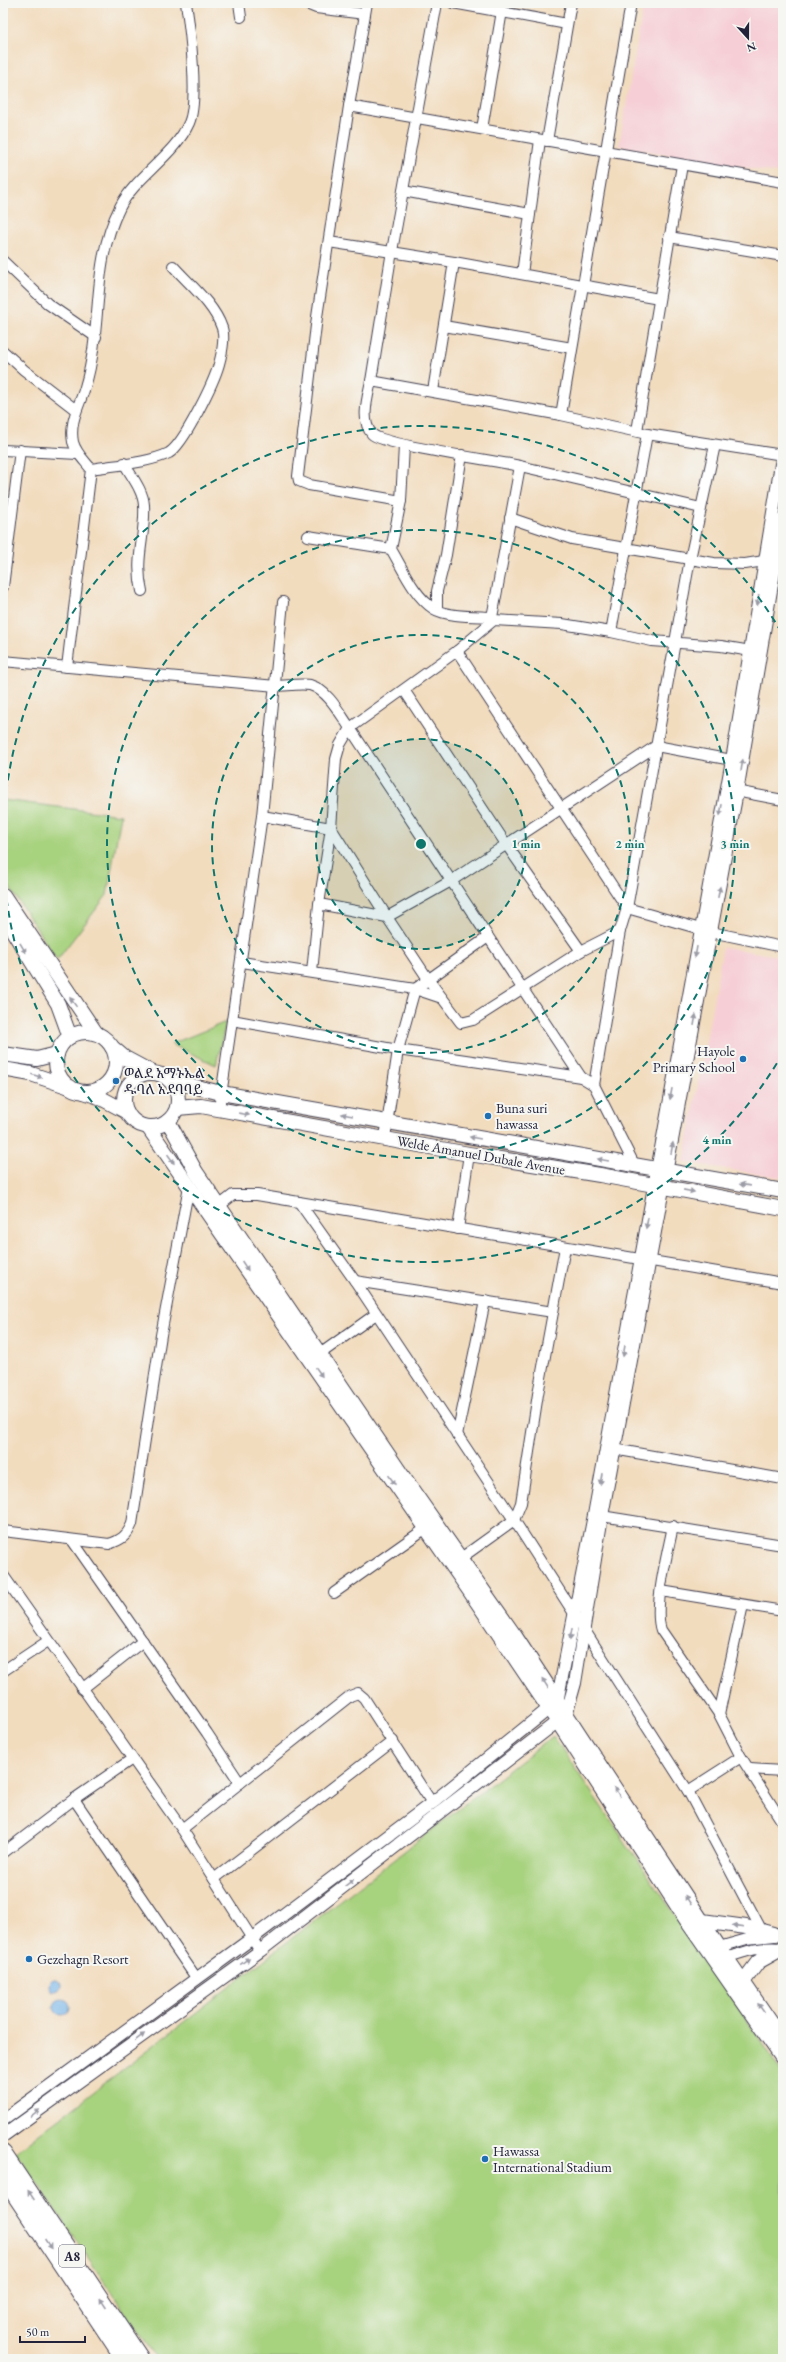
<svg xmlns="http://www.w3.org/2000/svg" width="786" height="2362" viewBox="0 0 786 2362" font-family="'EB Garamond','Noto Serif Ethiopic',serif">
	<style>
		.built { fill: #f6cfd6 }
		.green { fill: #a7d27e; stroke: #647a5c }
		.water { fill: #77b6ea; stroke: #4c6c92 }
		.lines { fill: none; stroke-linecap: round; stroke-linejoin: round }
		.minor-casing { stroke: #413e4f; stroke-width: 12 }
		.tertiary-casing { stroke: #413e4f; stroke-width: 14 }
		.secondary-casing { stroke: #413e4f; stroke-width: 16 }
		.trunk-casing { stroke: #413e4f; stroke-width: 18 }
		.minor { stroke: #fff; stroke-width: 10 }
		.tertiary { stroke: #fff; stroke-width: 12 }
		.secondary { stroke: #fff; stroke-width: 14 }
		.trunk { stroke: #fff; stroke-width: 16 }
		.oneway { fill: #9c9ca7 }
		.ring { fill: none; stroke: #0f766e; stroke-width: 2; stroke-dasharray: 7 5 }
		.poi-dot { fill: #1f6fb2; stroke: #f6f6f2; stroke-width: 1.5 }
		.labels { text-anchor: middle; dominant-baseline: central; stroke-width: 4; stroke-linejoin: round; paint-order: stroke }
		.shield { fill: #f6f6f2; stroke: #626272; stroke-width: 1 }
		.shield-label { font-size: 13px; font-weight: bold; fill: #22223b }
		.poi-label { font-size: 14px; fill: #22223b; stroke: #f6f6f2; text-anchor: start }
		.street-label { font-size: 14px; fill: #22223b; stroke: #f6f6f2 }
		.centre { fill: #0f766e; stroke: #f6f6f2; stroke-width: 2 }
		.ring-label { font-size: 12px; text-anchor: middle; font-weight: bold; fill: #0f766e; stroke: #f6f6f2; stroke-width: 4; stroke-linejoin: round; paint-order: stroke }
	</style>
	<rect width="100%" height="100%" fill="#f6f6f2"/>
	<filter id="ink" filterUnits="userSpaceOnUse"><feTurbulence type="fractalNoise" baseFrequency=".025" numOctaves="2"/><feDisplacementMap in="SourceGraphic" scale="8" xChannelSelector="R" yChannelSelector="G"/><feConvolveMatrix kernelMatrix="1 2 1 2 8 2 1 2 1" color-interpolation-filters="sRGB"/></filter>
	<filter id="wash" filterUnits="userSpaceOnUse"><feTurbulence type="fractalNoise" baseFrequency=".012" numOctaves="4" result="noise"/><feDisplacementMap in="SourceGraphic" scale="16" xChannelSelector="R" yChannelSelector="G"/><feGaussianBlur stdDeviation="0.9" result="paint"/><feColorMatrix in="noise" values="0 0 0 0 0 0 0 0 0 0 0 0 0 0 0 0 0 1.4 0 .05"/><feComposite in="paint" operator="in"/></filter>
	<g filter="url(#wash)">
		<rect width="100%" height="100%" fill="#f2dcbe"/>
		<g class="built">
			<polygon points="644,3 783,3 783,174 619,146"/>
			<polygon points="723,947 783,957 783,1178 684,1162"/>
		</g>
		<g class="green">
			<polygon points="3,800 121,815 107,895 57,960 3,877"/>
			<polygon points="226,1022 216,1065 171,1044"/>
			<polygon points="553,1736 783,2073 783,2359 157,2359 16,2152"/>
		</g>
		<g class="water">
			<circle cx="55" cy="1985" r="6"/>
			<circle cx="62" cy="2007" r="8"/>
		</g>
	</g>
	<g filter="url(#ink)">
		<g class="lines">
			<g class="minor-casing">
				<g id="minor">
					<polyline points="239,3 241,17"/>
					<polyline points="304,3 316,8 365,14"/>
					<polyline points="367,3 349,106 317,317 298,476 299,481 309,485 401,501 404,446"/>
					<polyline points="437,3 392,251 371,381 561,415 647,434 783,455"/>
					<polyline points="453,3 567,24"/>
					<polyline points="349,106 783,182"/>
					<polyline points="482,129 502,11"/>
					<polyline points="547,141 571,3"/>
					<polyline points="403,191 530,214"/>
					<polyline points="669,237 783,256"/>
					<polyline points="329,242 454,262 659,299"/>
					<polyline points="3,261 48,304 96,337"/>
					<polyline points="522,274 540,140"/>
					<polyline points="444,326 572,348"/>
					<polyline points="3,351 24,370 76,410"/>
					<path d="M371,381c-3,15 -11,40 1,53 10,11 125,27 148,32l-26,141 -2,10 2,3"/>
					<polyline points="433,391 454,262"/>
					<polyline points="561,415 631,3"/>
					<polyline points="637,431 682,165"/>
					<polyline points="3,450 78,454"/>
					<path d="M124,463c7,13 19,27 20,42 2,31 -10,53 -2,86"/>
					<polyline points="520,466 701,508"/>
					<path d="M91,469c23,-4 58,-6 78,-16 15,-9 45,-71 50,-89 3,-11 6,-26 3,-36 -8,-24 -33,-44 -49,-62"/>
					<path d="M401,501l-10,48c12,20 23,47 43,60 13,8 43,7 58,8"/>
					<polyline points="510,518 572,539 690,559 714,563 745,564 764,561"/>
					<polyline points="308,536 391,549"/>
					<polyline points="3,587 20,450"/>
					<polyline points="437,610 437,591 446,555 462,455"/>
					<polyline points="611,632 647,434"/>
					<polyline points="457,651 627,908 711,932 783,947"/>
					<path d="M3,661l273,25c10,0 24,-3 34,-1 19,6 30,29 40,43l231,349 13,8 41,81"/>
					<path d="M67,667l24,-198c-7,-9 -15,-16 -18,-27 -4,-21 7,-37 12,-55 19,-62 5,-121 35,-180 15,-30 54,-51 69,-84 10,-23 1,-94 -3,-120"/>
					<polyline points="404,690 506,844 581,951"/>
					<polyline points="730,790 783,800"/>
					<polyline points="262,816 331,828 387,917 428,979 461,1023 473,1020 581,951 620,931"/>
					<polyline points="319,904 387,917 451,881 656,746 732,760"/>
					<polyline points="242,962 415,989 442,998"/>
					<polyline points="312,972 319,904 331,828 336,759 340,745 350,728 457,651 494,620 562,624 611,632 652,641 721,646 751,651"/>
					<polyline points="232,1020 398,1050 581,1077"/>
					<polyline points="594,1085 620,931 627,908 690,559 715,445"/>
					<polyline points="219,1109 262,816 283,602"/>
					<polyline points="385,1138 398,1050 415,989 488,937"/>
					<polyline points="299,1202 355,1281 514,1520 688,1791 761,1929"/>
					<polyline points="219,1206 233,1195 257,1195 783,1283"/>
					<polyline points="458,1229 469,1154"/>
					<polyline points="355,1281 553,1312"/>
					<polyline points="320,1354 376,1314"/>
					<polyline points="457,1435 485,1301"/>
					<polyline points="608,1448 783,1479"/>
					<polyline points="595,1515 783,1545"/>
					<path d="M673,1526c-5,26 -20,81 -12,104l58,84 22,43 42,66"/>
					<path d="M3,1531l106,13c12,-4 18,-8 23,-20l29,-189 28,-149"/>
					<polyline points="72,1540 207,1733 240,1783"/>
					<polyline points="461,1558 514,1520 521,1503 538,1394 565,1247"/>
					<polyline points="3,1575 182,1829 260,1951"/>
					<polyline points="661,1591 783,1611"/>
					<polyline points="334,1593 426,1528"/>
					<polyline points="3,1671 48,1641"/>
					<polyline points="82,1689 143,1641"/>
					<polyline points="719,1714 743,1605"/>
					<polyline points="750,1769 783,1771"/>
					<polyline points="688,1791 741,1757"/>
					<polyline points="74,1799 197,1979"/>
					<polyline points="182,1829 350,1696 358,1693 364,1698 432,1803"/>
					<polyline points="3,1853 74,1799 132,1759"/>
					<polyline points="214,1879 393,1741"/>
					<polyline points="719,1947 747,1939 783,1935"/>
					<path d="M726,1958c20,-7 35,-12 56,-10"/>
				</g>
			</g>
			<g class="tertiary-casing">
				<g id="tertiary">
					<polyline points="3,2120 251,1939 432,1803 557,1702 594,1515 732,760 783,452"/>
					<polyline points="3,2136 260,1951 566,1715 575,1683 602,1516 737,792 783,519"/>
				</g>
			</g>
			<g class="secondary-casing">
				<g id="secondary">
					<polyline points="3,895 96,1033"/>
					<polyline points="3,915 58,1004 70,1037"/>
					<circle cx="86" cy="1062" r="30"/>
					<polyline points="112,1047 125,1058 153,1073"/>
					<polyline points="3,1054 37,1059 57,1054"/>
					<polyline points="3,1069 31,1074 70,1087"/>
					<circle cx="151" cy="1100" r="27"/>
					<polyline points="169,1080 221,1093 783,1191"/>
					<polyline points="84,1092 99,1097 127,1112"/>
					<polyline points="177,1108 201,1106 469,1154 600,1175 783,1209"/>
					<polyline points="168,1121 196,1172 408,1484 515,1636 719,1947 783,2040"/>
					<polyline points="148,1127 469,1590 558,1722 689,1924 783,2059"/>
					<polyline points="702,1921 746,1927 773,1934"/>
					<polyline points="743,1982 758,1962 783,1948"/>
				</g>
			</g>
			<g class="trunk-casing">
				<g id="trunk">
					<polyline points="3,2153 141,2359"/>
					<polyline points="3,2177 124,2359"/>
				</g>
			</g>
			<use href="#minor" class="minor"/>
			<use href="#tertiary" class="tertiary"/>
			<use href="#secondary" class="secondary"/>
			<use href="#trunk" class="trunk"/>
		</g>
		<defs><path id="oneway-solid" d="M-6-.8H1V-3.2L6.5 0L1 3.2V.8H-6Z"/></defs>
		<g class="oneway">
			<use href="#oneway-solid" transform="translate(758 600) rotate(98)"/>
			<use href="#oneway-solid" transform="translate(742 765) rotate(-81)"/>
			<use href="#oneway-solid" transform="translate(721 810) rotate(100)"/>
			<use href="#oneway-solid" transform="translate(719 892) rotate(-79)"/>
			<use href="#oneway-solid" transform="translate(23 948) rotate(59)"/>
			<use href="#oneway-solid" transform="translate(696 952) rotate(100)"/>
			<use href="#oneway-solid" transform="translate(73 1002) rotate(-126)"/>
			<use href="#oneway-solid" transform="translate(695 1020) rotate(-80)"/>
			<use href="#oneway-solid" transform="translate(37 1076) rotate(17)"/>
			<use href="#oneway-solid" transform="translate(671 1094) rotate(100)"/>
			<use href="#oneway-solid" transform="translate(244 1114) rotate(10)"/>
			<use href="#oneway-solid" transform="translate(347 1115) rotate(-170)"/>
			<use href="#oneway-solid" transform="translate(475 1138) rotate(-170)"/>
			<use href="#oneway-solid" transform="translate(672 1148) rotate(-80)"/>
			<use href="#oneway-solid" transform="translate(171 1159) rotate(55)"/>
			<use href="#oneway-solid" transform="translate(603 1160) rotate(-170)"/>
			<use href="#oneway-solid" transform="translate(745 1185) rotate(-171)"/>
			<use href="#oneway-solid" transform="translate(689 1191) rotate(11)"/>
			<use href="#oneway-solid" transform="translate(647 1223) rotate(101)"/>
			<use href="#oneway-solid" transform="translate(245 1266) rotate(56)"/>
			<use href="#oneway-solid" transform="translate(624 1351) rotate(100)"/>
			<use href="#oneway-solid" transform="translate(319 1372) rotate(55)"/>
			<use href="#oneway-solid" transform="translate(601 1479) rotate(100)"/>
			<use href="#oneway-solid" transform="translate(392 1480) rotate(55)"/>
			<use href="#oneway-solid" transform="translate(571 1634) rotate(101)"/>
			<use href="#oneway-solid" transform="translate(545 1683) rotate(-123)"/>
			<use href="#oneway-solid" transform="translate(617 1792) rotate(-123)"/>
			<use href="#oneway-solid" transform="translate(349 1883) rotate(-37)"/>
			<use href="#oneway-solid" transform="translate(688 1900) rotate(-123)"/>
			<use href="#oneway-solid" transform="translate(738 1926) rotate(-173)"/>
			<use href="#oneway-solid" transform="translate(245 1961) rotate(-36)"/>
			<use href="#oneway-solid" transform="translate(761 2008) rotate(-125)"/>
			<use href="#oneway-solid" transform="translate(140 2037) rotate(-36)"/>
			<use href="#oneway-solid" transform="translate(35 2113) rotate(-36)"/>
			<use href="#oneway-solid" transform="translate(31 2195) rotate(-124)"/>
			<use href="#oneway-solid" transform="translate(48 2244) rotate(56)"/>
			<use href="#oneway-solid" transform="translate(103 2303) rotate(-124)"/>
		</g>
	</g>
	<circle cx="421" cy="844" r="105" fill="#0f766e" fill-opacity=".12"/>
	<g class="ring">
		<circle cx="421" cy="844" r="105"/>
		<circle cx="421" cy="844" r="209"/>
		<circle cx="421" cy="844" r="314"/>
		<path d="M783 1053A418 418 0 0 1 3 848M3 840A418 418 0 0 1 783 635"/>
	</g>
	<g class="poi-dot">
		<circle cx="743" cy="1059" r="4"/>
		<circle cx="116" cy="1081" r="4"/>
		<circle cx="488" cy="1116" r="4"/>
		<circle cx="29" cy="1959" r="4"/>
		<circle cx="485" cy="2159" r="4"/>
	</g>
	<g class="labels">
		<rect class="shield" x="59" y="2245" width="26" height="22" rx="3"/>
		<g class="shield-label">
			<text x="72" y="2256">A8</text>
		</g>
		<g class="poi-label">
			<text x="735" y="1051" text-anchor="end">Hayole<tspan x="735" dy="16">Primary School</tspan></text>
			<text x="124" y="1073">ወልደ አማኑኤል<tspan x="124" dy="16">ዱባለ አደባባይ</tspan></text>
			<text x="496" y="1108">Buna suri<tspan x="496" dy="16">hawassa</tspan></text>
			<text x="37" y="1959">Gezehagn Resort</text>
			<text x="493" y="2151">Hawassa<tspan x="493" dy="16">International Stadium</tspan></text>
		</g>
		<g class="street-label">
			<text transform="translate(481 1155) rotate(10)">Welde Amanuel Dubale Avenue</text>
		</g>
	</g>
	<circle cx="421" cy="844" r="6" class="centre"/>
	<g class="ring-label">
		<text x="526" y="848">1 min</text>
		<text x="630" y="848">2 min</text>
		<text x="735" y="848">3 min</text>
		<text x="717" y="1144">4 min</text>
	</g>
	<rect width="786" height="2362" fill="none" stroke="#f6f6f2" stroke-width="16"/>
	<g transform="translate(748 38) rotate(159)" stroke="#f6f6f2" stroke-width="3" paint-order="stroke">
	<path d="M0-3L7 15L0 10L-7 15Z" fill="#22223b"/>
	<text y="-6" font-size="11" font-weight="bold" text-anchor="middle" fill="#22223b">N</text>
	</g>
	<path d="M20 2336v6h65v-6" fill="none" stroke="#22223b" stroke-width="2"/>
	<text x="26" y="2336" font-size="12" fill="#22223b" stroke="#f6f6f2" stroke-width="3" paint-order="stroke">50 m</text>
</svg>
